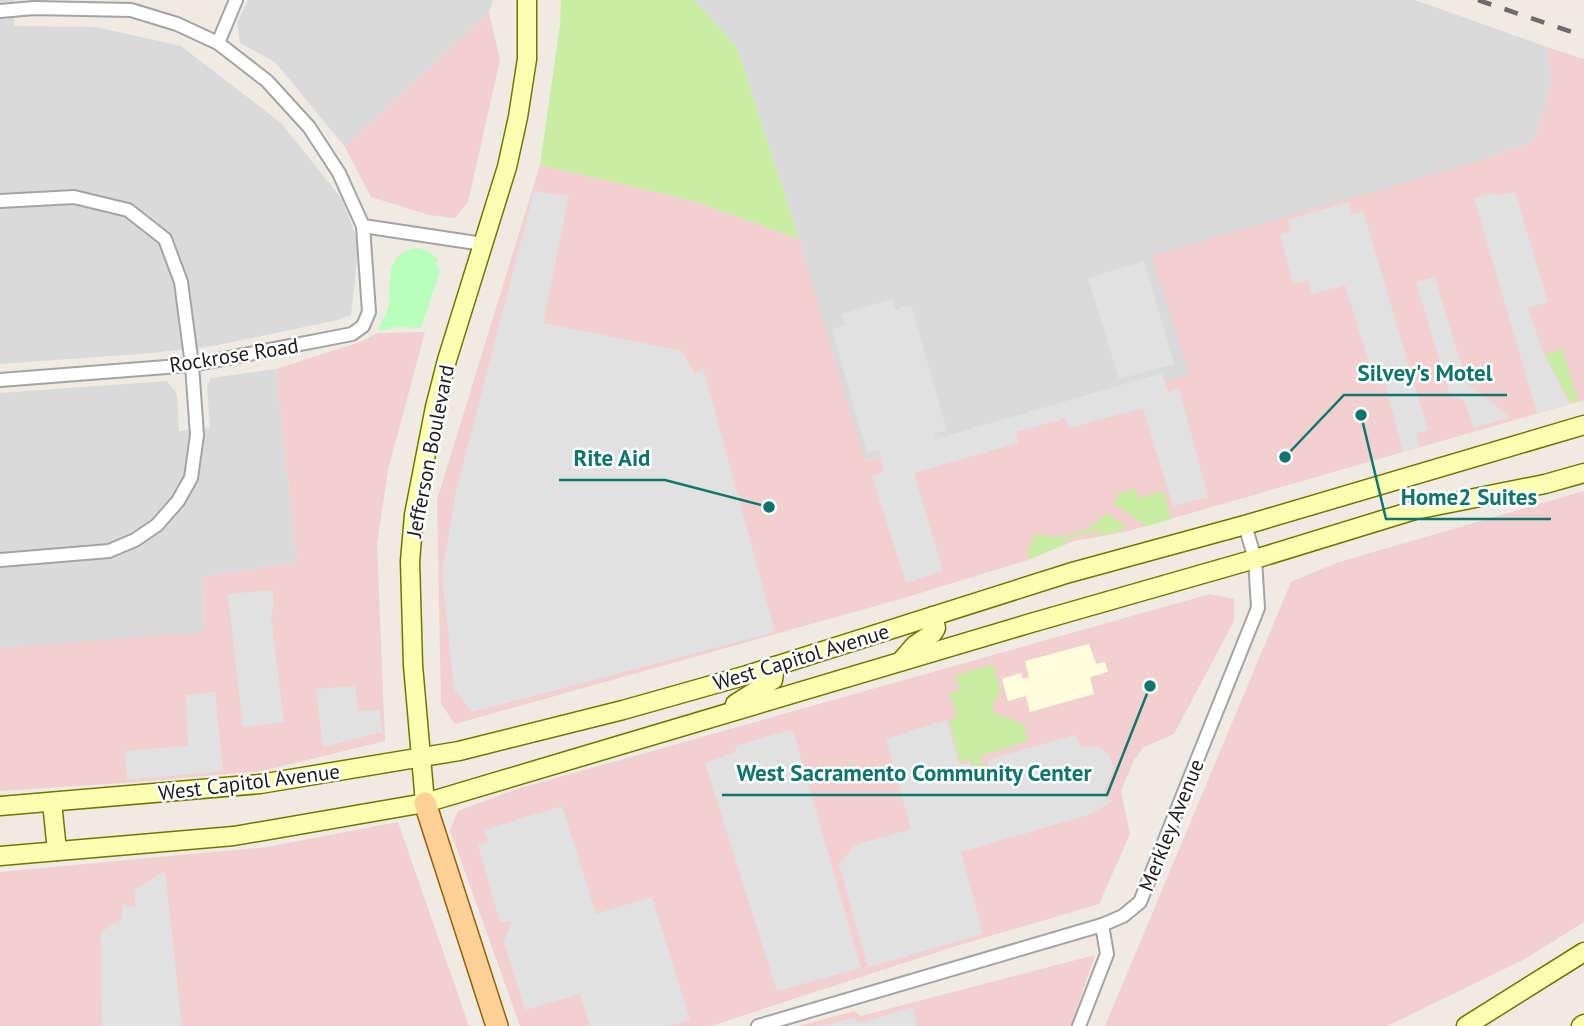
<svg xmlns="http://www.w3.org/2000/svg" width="1584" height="1026" viewBox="0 0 1584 1026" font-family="'PT Sans',sans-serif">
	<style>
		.residential { fill: #dbdada }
		.commercial { fill: #f2d0cf }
		.education { fill: #fffedb }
		.grass { fill: #c9eea3 }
		.park { fill: #bafebe }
		.parking { fill: #e1e1e1 }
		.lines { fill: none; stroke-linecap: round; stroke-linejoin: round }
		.street-casing { stroke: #a4a4a4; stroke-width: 16 }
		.secondary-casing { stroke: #6d7800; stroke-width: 21 }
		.primary-casing { stroke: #966100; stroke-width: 24 }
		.street { stroke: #fff; stroke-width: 12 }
		.secondary { stroke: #fcffb0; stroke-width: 18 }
		.primary { stroke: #ffd097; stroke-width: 21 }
		.rail { stroke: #6b6b6b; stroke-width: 4.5; stroke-dasharray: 14 14; stroke-linecap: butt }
		.labels { text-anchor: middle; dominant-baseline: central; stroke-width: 5; stroke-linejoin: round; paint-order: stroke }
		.street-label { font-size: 21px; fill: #1d1d1d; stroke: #fff }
		.leader { fill: none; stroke: #0f766e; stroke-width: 2.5 }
		.callout-dot { fill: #0f766e; stroke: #fff; stroke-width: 2.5 }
		.callout-label { font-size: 23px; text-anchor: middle; font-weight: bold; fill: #0f766e; stroke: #fff; stroke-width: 5; stroke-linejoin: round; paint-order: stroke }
	</style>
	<rect width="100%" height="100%" fill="#efeae2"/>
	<g class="residential">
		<polygon points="0,0 14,0 14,26 96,27 181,46 281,123 342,199 359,244 351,315 338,320 218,345 152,353 0,364"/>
		<polygon points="248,0 493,0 489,12 345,147 275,62 240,43 237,22"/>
		<polygon points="694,0 1415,0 1547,47 1552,81 1534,141 1485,159 1191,375 864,461 799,239 737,47"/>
		<polygon points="276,369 297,562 203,577 204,633 0,648 0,393 167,381 177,394 179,431 210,428 207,386 211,378"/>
	</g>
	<g class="commercial">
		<polygon points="489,12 500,60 468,202 455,218 429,215 371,197 345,147"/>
		<polygon points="1547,47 1584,59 1584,400 1125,532 1074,541 1028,560 904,598 455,724 441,704 437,500 540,165 691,200 799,239 865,461 1190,375 1151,256 1485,159 1534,141 1552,81"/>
		<polygon points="425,332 388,470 377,544 385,741 262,771 138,782 0,791 0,648 204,632 203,577 297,562 276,369 363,341 377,333"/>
		<polygon points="1584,491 1584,922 1523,960 1387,1026 1105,1026 1291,582 1339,562"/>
		<polygon points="1210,594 1234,599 1234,621 1174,734 1144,747 1134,760 1121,791 1130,834 1099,904 953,947 711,1026 520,1026 450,830 458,811 517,789"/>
		<polygon points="398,822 469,1026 0,1026 0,872 267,847"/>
		<polygon points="1095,955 1071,1026 798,1026 854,1011 861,1016"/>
	</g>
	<polygon class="education" points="1089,644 1096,664 1105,662 1108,672 1090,677 1094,694 1030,712 1026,696 1008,701 1002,679 1021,673 1023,679 1029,677 1025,661"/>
	<g class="grass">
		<polygon points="561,0 694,0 737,47 799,239 691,200 540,165 560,25"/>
		<polygon points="1562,349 1578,401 1571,403 1545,355"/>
		<polygon points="1135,488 1138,498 1164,491 1171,519 1147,526 1114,504 1120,493"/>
		<path d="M1107,513l18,13 -3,5 -39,7 18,-6 -1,-3 -36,11v3l6,-1 -40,17 -3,-4 8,-21c28,7 52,0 72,-21z"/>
		<polygon points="993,664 1000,689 991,711 1024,725 1028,741 980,756 983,768 974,771 971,759 960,762 949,721 957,718 950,693 960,690 956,675"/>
	</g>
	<path class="park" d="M419,248l9,3 11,9 -3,3 4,8 -19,57 -23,-1 -17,4 -3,-2c4,-7 8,-14 10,-21 5,-25 -7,-56 31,-60z"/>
	<g class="parking">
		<polygon points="534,191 569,196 543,323 682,351 695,374 703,368 775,632 472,712 454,689 442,573 456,491"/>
		<polygon points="1515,192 1548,302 1528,308 1544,355 1570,404 1537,413 1474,198 1494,193 1497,196"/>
		<polygon points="1349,202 1352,214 1363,211 1428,430 1416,433 1420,447 1403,452 1385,383 1376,385 1345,285 1312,294 1308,280 1293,284 1280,235 1291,231 1287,220"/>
		<polygon points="1144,261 1174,364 1119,379 1088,278"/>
		<polygon points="1435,277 1466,382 1510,417 1474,428 1464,400 1450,395 1416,282"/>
		<polygon points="892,299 896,310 911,305 947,431 934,433 936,439 1162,373 1168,392 1179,388 1208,497 1173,506 1143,408 1069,428 1066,418 1016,432 1018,443 914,473 943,571 906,583 872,476 884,472 879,450 867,453 832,329 845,325 842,314"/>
		<polygon points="273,590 274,604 271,616 284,722 243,727 228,594"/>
		<polygon points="355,686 358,711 380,710 382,732 323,747 316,689"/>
		<polygon points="215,692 223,771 127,780 125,751 188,746 186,695"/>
		<polygon points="947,720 959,765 970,762 975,776 990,771 987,760 1075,735 1081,747 1100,747 1110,756 1114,768 1104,791 1112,801 1091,814 961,852 983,934 868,967 839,864 855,845 911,829 886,739"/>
		<polygon points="789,730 794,734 861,968 777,991 705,763 736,752 735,746"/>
		<polygon points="562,806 596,914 652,897 690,1020 669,1026 590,1026 580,994 525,1010 504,942 512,921 500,922 478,845 488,842 484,830"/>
		<polygon points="165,871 182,1026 102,1026 101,932 122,919 122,904 136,908 134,890"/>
		<polygon points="913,1007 917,1026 822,1026 852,1018 860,1023"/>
	</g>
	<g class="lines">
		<g class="street-casing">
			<g id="street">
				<polyline points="0,11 34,8 131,10 177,24 218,43 267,81 309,127 339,173 363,226 483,244"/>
				<polyline points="218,43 236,0"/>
				<polyline points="0,201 74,197 128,210 165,239 181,282 192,365 197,435 191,478 178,501 157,525 135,540 109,551 0,560"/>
				<polyline points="0,380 192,365 352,334 363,326 369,312 363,226"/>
				<polyline points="758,1026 1102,925 1123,916 1140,902 1258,608 1255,559 1245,525"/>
				<polyline points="1079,1026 1107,954 1102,925"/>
			</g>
		</g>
		<g class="secondary-casing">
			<g id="secondary">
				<polyline points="901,661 915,645 933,633 936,628 933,616"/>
				<polyline points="735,704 773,680 775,666"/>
				<polyline points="52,802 57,851"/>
				<polyline points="425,803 413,665 410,561 414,515 435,407 447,360 507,167 518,117 527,59 527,0"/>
				<polyline points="0,806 260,784 459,751 623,710 747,675 1069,573 1245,525 1584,425"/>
				<polyline points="0,856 234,836 425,803 1031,623 1255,559 1415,510 1545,484 1584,473"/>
				<polyline points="1466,1026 1584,952"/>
				<polyline points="1581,1026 1584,1024"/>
			</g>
		</g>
		<g class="primary-casing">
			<polyline id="primary" points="425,803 497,1026"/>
		</g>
		<use href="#street" class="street"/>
		<use href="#secondary" class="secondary"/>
		<use href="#primary" class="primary"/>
		<polyline class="rail" points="1478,0 1584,36"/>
	</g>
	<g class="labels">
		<g class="street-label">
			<text transform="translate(234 355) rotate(-9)">Rockrose Road</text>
			<text transform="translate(430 451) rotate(-79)">Jefferson Boulevard</text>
			<text transform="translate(801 657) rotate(-17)">West Capitol Avenue</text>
			<text transform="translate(249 782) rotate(-7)">West Capitol Avenue</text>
			<text transform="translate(1171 825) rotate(-68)">Merkley Avenue</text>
		</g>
	</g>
	<path class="leader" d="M1285 457L1344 395H1507M769 507L665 480H559M1361 415L1386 519H1551M1150 686L1107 795H722"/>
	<g class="callout-dot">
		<circle cx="1285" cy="457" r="7"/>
		<circle cx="769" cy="507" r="7"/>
		<circle cx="1361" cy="415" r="7"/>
		<circle cx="1150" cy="686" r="7"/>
	</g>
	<g class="callout-label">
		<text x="1425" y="381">Silvey's Motel</text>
		<text x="612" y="466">Rite Aid</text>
		<text x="1469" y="505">Home2 Suites</text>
		<text x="914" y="781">West Sacramento Community Center</text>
	</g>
</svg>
